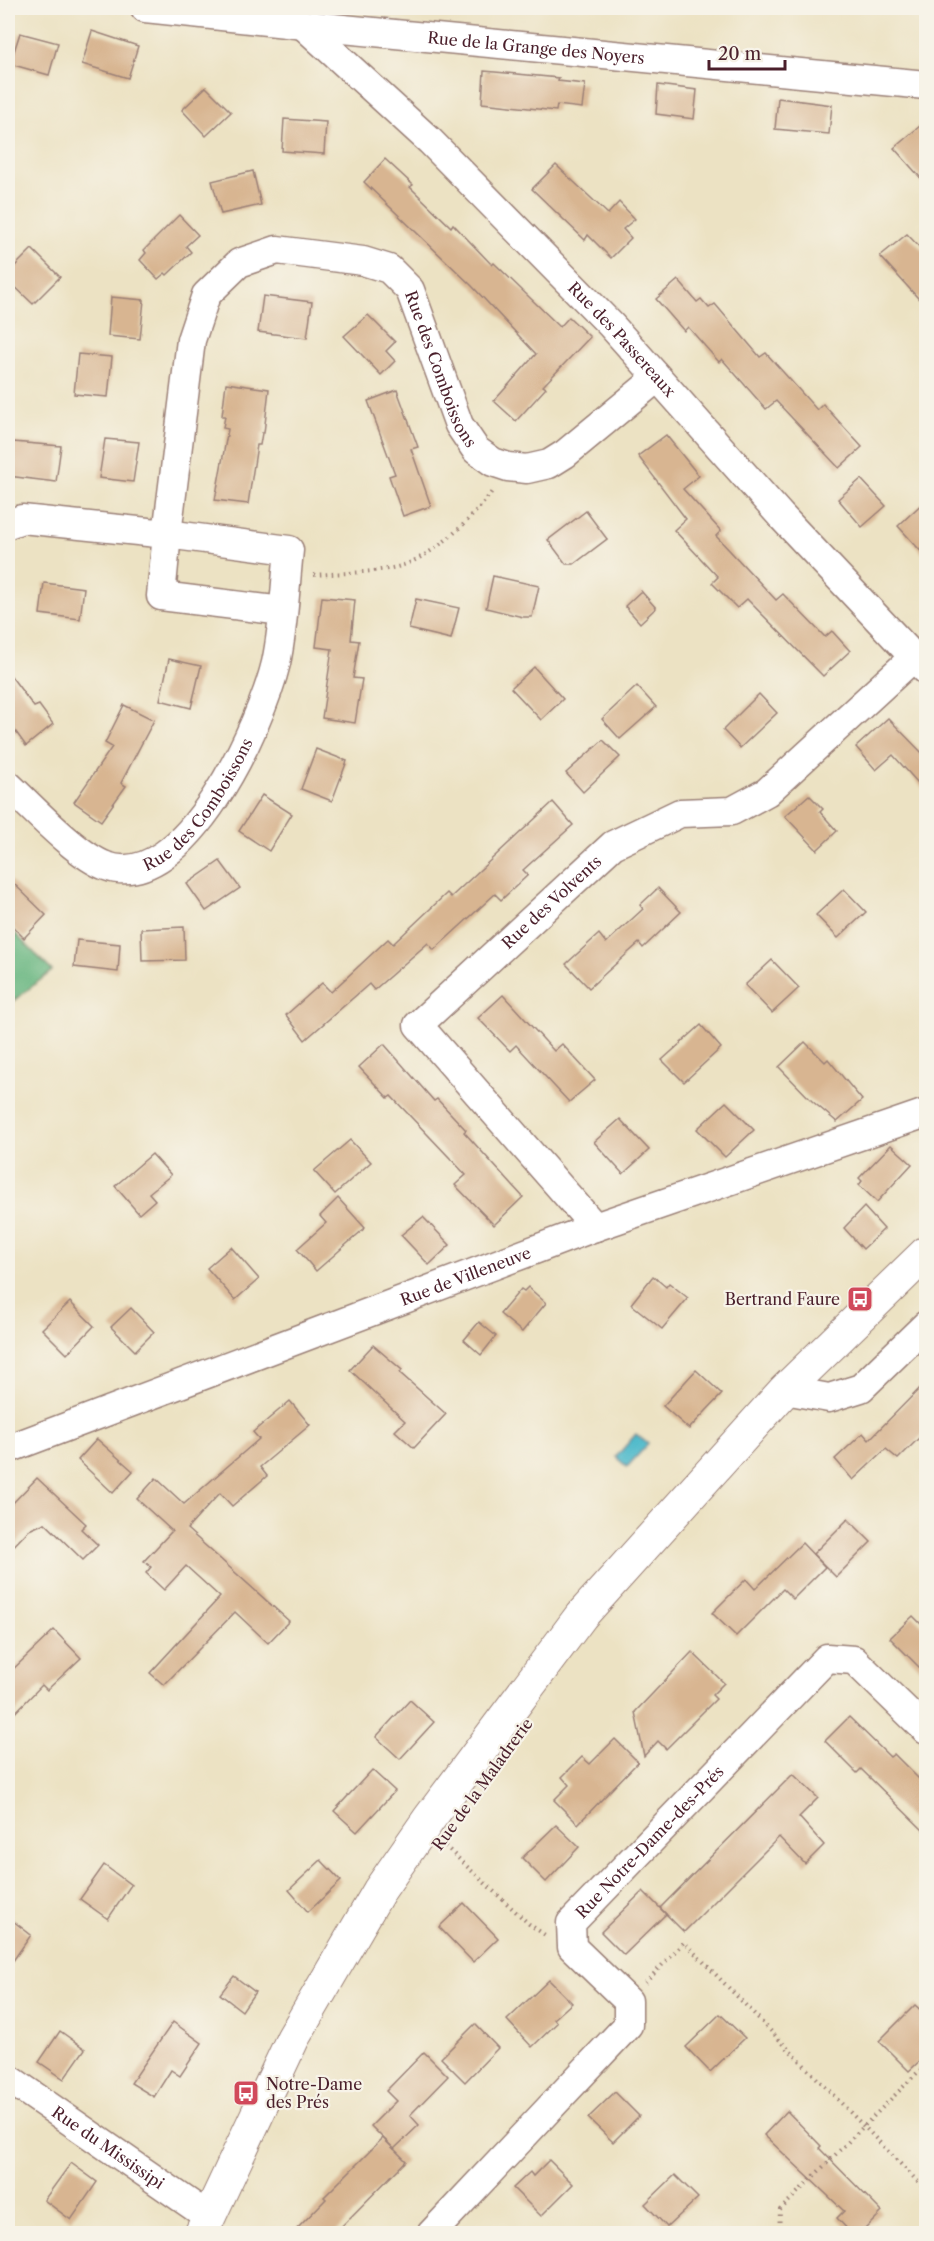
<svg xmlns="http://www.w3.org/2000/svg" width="934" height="2241" viewBox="0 0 934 2241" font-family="'Libre Caslon Text',serif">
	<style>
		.forest { fill: #66b57f; stroke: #586a55; stroke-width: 1.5 }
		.water { fill: #4eb9ca; stroke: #4c6c7a; stroke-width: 1.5 }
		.building { fill: #d8b591 }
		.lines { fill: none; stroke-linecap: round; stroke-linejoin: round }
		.minor-casing { stroke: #9b8077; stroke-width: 31 }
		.major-casing { stroke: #9b8077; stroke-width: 35 }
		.path { stroke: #9b8077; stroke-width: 4; stroke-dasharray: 1.5 4.5; stroke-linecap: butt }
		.minor { stroke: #fff; stroke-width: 28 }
		.major { stroke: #fff; stroke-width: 33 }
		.labels { text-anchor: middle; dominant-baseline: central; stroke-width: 4.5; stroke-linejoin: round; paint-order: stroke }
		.street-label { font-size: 16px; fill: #4a1f2b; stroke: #f7f3e8 }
		.poi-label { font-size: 16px; fill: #4a1f2b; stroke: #f7f3e8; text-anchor: end }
	</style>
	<rect width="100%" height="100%" fill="#f7f3e8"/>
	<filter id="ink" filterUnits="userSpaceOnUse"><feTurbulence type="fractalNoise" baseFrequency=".0167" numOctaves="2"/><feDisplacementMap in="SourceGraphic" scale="12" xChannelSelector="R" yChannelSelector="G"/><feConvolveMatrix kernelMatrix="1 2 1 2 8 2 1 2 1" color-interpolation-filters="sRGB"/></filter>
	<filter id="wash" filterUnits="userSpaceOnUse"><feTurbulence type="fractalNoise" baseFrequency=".008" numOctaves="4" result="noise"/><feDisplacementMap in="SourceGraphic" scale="24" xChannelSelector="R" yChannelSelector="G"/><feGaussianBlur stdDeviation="1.35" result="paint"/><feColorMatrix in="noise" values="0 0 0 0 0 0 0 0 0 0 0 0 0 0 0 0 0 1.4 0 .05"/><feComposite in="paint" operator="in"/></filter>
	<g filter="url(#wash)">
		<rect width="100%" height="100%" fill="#ece2c3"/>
		<polygon class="forest" points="8,926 52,971 8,1005"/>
		<polygon class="water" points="636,1434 648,1444 627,1467 616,1457"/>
		<g id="blocks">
			<g class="building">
				<polygon points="92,31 138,46 128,78 82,64"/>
				<polygon points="20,33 58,43 49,75 10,64"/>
				<polygon points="484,71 559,78 558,81 585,84 582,108 557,105 556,111 482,103"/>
				<polygon points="658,85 697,90 694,119 656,114"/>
				<polygon points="206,87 231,112 206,136 182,110"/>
				<polygon points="778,98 832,105 829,134 775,129"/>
				<polygon points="284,119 326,122 324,154 282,151"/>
				<polygon points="927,120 927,185 894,148"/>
				<polygon points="385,159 413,185 410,187 451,227 453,224 492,265 494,263 560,327 569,317 590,337 543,386 546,388 516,421 494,401 536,354 472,286 364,182"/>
				<polygon points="556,165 608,214 619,202 635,219 623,229 631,238 611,258 588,235 585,240 532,189"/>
				<polygon points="253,171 261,205 221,214 212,181"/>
				<polygon points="179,215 198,235 186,246 191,252 167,275 165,273 158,279 140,260 146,253 144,250"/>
				<polygon points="907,234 927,255 927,308 880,256"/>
				<polygon points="32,249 60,277 33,304 8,280 8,273"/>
				<polygon points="678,280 697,302 701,299 709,308 715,304 760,357 766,353 817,410 823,404 862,447 839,468 776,401 766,409 722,359 719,362 688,327 684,331 656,299"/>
				<polygon points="263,296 312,302 307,338 258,332"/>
				<polygon points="111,297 144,300 140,339 108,336"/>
				<polygon points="368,315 395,342 386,351 395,361 381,375 344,336"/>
				<polygon points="78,354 112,357 108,397 74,394"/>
				<polygon points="226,383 269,389 264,433 262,433 260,445 257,445 248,504 215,500 228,429 223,428 225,416 222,416"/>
				<polygon points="397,390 418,447 411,449 431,506 403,516 389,476 395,474 368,401"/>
				<polygon points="666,435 699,476 683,489 721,531 716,536 776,600 783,594 825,637 832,631 850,651 823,676 747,599 737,608 712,583 718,577 674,530 686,519 638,456"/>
				<polygon points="105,439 139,442 133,482 99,478"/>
				<polygon points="13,442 61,446 56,482 8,476"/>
				<polygon points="861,479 886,506 862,527 838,499"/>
				<polygon points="927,499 927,558 898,526"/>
				<polygon points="586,511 607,539 574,564 566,564 548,540"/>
				<polygon points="493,576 539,586 532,617 523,617 486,608"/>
				<polygon points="44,583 84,588 80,619 40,614"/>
				<polygon points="641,591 656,608 640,623 625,606"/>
				<polygon points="322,597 355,600 351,640 359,641 353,678 362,679 355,723 322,718 332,649 316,647"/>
				<polygon points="416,599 459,608 451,639 409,629"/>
				<polygon points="169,659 201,666 191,708 160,700"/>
				<polygon points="534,667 563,699 541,720 511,688"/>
				<polygon points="8,672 34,707 39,705 53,724 26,746 8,721"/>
				<polygon points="637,686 656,707 620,739 602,719"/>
				<polygon points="759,694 777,713 740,748 723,730"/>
				<polygon points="124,705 154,720 121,783 126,786 101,821 74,802 112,747 105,743"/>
				<polygon points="888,718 927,758 927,793 893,755 876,770 856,747"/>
				<polygon points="603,740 620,757 583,792 566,773"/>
				<polygon points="316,749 347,761 332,801 301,789"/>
				<polygon points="262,795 292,814 269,851 239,831"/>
				<polygon points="809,795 823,809 820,812 837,831 817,850 785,816"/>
				<polygon points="553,802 573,825 523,870 528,875 501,900 495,894 434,950 428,943 374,990 369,984 305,1040 286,1015 322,983 331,992 388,939 393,944 447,893 451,897"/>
				<polygon points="220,861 240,888 206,911 187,884"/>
				<polygon points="8,878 46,915 24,938 8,922"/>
				<polygon points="658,888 681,912 643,948 639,943 589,988 566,964 599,934 606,943 643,909 640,905"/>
				<polygon points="844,889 866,912 838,938 816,915"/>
				<polygon points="184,927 185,960 142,961 141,929"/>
				<polygon points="77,940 120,944 118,972 74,967"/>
				<polygon points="772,960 799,988 772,1013 745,985"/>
				<polygon points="503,995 554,1051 562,1044 595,1080 569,1102 516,1045 510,1051 478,1018"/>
				<polygon points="701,1025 721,1048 684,1082 662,1060"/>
				<polygon points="805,1042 825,1062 828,1059 862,1100 837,1122 812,1101 779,1067"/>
				<polygon points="384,1044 434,1101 437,1099 466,1130 464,1132 523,1197 494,1225 455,1185 466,1175 391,1096 388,1098 359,1067"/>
				<polygon points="726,1102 754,1130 725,1157 697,1129"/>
				<polygon points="620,1119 649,1150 623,1174 594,1142"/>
				<polygon points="350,1140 371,1162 335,1194 314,1171"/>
				<polygon points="891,1145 912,1164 877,1202 859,1185 862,1181 859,1178"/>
				<polygon points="152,1154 171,1175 149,1193 155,1200 139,1214 115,1186"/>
				<polygon points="338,1198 365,1228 316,1271 297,1249 326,1223 320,1216"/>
				<polygon points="864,1207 884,1229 863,1249 844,1228"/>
				<polygon points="423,1217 450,1245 429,1265 401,1235"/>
				<polygon points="231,1247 259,1279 235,1300 207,1268"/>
				<polygon points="653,1276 666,1287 669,1283 688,1298 662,1329 631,1304"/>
				<polygon points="528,1287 546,1303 522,1332 500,1314 521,1289 524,1291"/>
				<polygon points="70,1302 94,1326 67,1354 42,1329"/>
				<polygon points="131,1308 154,1332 135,1351 111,1327"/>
				<polygon points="479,1322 496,1336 481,1355 464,1340"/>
				<polygon points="373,1345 402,1370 400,1373 446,1414 414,1448 395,1431 405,1421 350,1370"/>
				<polygon points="696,1370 722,1394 689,1429 663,1406"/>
				<polygon points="927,1381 927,1430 898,1459 886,1449 853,1480 835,1459 863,1433 869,1440"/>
				<polygon points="290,1401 310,1425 260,1467 267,1476 232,1506 220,1493 187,1529 289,1621 268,1643 235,1612 164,1685 150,1673 220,1597 186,1566 164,1590 146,1573 151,1567 144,1561 172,1531 137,1499 156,1478 184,1504 259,1439 253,1432"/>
				<polygon points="97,1439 133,1471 113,1493 78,1460"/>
				<polygon points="37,1478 86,1524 81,1529 98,1545 83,1560 45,1523 29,1530 8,1552 8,1508"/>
				<polygon points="848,1519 871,1542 836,1577 813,1554"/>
				<polygon points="802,1543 825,1567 793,1599 783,1589 736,1636 712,1613 746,1579 755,1589"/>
				<polygon points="913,1616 927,1630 927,1675 890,1638"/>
				<polygon points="54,1630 81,1658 47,1690 42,1685 8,1720 8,1674"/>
				<polygon points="692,1652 724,1683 712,1695 716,1699 666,1749 658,1741 644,1756 635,1712"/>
				<polygon points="410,1700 434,1722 400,1759 376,1737"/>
				<polygon points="849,1717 890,1757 894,1754 927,1787 927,1834 861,1769 857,1773 825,1741"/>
				<polygon points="615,1739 638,1762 578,1824 554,1800 569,1785 562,1777 582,1757 590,1764"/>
				<polygon points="372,1770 395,1791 357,1832 334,1811"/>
				<polygon points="793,1774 818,1798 799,1817 824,1845 805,1864 779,1837 684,1932 660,1908"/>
				<polygon points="556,1825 579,1847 546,1882 522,1858"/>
				<polygon points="321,1860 341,1881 308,1912 289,1890"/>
				<polygon points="104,1865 131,1885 108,1919 80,1899"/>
				<polygon points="643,1891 666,1914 624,1955 601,1932"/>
				<polygon points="464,1903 498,1938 473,1962 439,1927"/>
				<polygon points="8,1917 31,1935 8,1968"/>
				<polygon points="234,1976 255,1992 242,2011 220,1994"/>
				<polygon points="549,1980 572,2003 554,2019 557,2023 532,2047 507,2020"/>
				<polygon points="915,2005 927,2016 927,2054 909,2071 879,2041"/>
				<polygon points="720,2014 745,2038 710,2072 686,2047"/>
				<polygon points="173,2022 202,2043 180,2076 171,2070 154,2097 131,2083"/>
				<polygon points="475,2024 498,2048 465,2082 441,2058"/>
				<polygon points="60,2031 85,2049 64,2079 39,2062"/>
				<polygon points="424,2052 448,2076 410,2115 419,2125 394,2149 371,2126 396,2101 386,2091"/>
				<polygon points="615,2092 639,2116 613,2142 588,2118"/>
				<polygon points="787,2111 821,2146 819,2148 882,2212 860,2234 852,2234 837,2218 844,2211 764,2135"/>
				<polygon points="383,2138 406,2161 334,2234 292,2234 326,2199 324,2197"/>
				<polygon points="549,2160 573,2184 541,2216 513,2188 530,2172 533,2176"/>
				<polygon points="71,2163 97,2182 71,2220 44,2200"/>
				<polygon points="675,2175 698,2198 667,2227 645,2204"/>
			</g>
		</g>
	</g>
	<g filter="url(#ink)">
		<use href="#blocks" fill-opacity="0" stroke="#9b8077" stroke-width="1.5"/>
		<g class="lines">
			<g class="minor-casing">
				<g id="minor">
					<path id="s1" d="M145,8l198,21 583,56"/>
					<path id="s2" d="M303,25l127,116 181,184 170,191 145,154"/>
					<path id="s3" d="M8,524l14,-5 145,15 24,-194 15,-45 33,-32 38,-13 86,11 26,8 21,21 49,135 17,25 17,12 15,5 19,2 22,-5 16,-10 92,-76"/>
					<path id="s4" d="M8,785c24,22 68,70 98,81 79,29 156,-144 170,-203 8,-37 9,-76 13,-113l-122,-16 -6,62 122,15"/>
					<path id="s5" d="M595,1227l-177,-202 195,-180 67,-32 52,-2 35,-19 147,-135"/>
					<polyline points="785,1390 829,1398 861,1388 926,1325"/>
					<path id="s6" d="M8,1449l587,-222 331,-114"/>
					<path id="s7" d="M8,2078l201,139"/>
					<path id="s8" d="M431,2234l197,-209v-24l-56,-54 -1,-24 256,-265 27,2 72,70"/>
				</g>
			</g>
			<g class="major-casing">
				<polyline id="major" points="201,2234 293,2038 379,1891 429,1819 581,1616 785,1390 926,1253"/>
			</g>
			<g class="path">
				<path d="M314,575c27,-2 57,-2 83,-8 35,-9 76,-48 96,-77"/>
				<polyline points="445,1846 529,1924 545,1935"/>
				<polyline points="645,1983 684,1942 926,2190"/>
				<polyline points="779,2234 780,2210 926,2064"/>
			</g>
			<use href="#minor" class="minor"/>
			<use href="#major" class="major"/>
		</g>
	</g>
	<defs>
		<g id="bus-square" transform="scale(1.35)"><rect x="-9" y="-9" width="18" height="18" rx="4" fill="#d1495b" stroke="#f7f3e8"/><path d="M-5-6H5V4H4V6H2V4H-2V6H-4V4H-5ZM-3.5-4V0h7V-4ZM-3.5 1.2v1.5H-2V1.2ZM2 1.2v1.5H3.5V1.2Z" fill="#fff"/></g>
	</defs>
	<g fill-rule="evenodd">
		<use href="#bus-square" x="860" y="1299"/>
		<use href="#bus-square" x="246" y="2093"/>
	</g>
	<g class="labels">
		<g class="street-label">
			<text stroke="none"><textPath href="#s1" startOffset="393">Rue de la Grange des Noyers</textPath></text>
			<text stroke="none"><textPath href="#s2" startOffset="448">Rue des Passereaux</textPath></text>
			<text stroke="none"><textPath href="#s3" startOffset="718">Rue des Comboissons</textPath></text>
			<text stroke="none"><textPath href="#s4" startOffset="250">Rue des Comboissons</textPath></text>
			<text stroke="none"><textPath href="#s5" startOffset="450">Rue des Volvents</textPath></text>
			<text stroke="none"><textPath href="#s6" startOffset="489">Rue de Villeneuve</textPath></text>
			<text transform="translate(482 1784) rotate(-54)">Rue de la Maladrerie</text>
			<text stroke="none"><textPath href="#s8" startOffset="526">Rue Notre-Dame-des-Prés</textPath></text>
			<text stroke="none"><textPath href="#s7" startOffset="122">Rue du Mississipi</textPath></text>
		</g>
		<g class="poi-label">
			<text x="840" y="1299">Bertrand Faure</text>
			<text x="266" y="2084" text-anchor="start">Notre-Dame<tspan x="266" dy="18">des Prés</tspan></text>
		</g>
	</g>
	<rect width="934" height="2241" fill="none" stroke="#f7f3e8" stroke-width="30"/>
	<path d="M709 60v9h76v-9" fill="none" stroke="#4a1f2b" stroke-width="3"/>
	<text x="718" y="60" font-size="18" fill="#4a1f2b" stroke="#f7f3e8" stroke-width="4.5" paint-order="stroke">20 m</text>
</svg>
